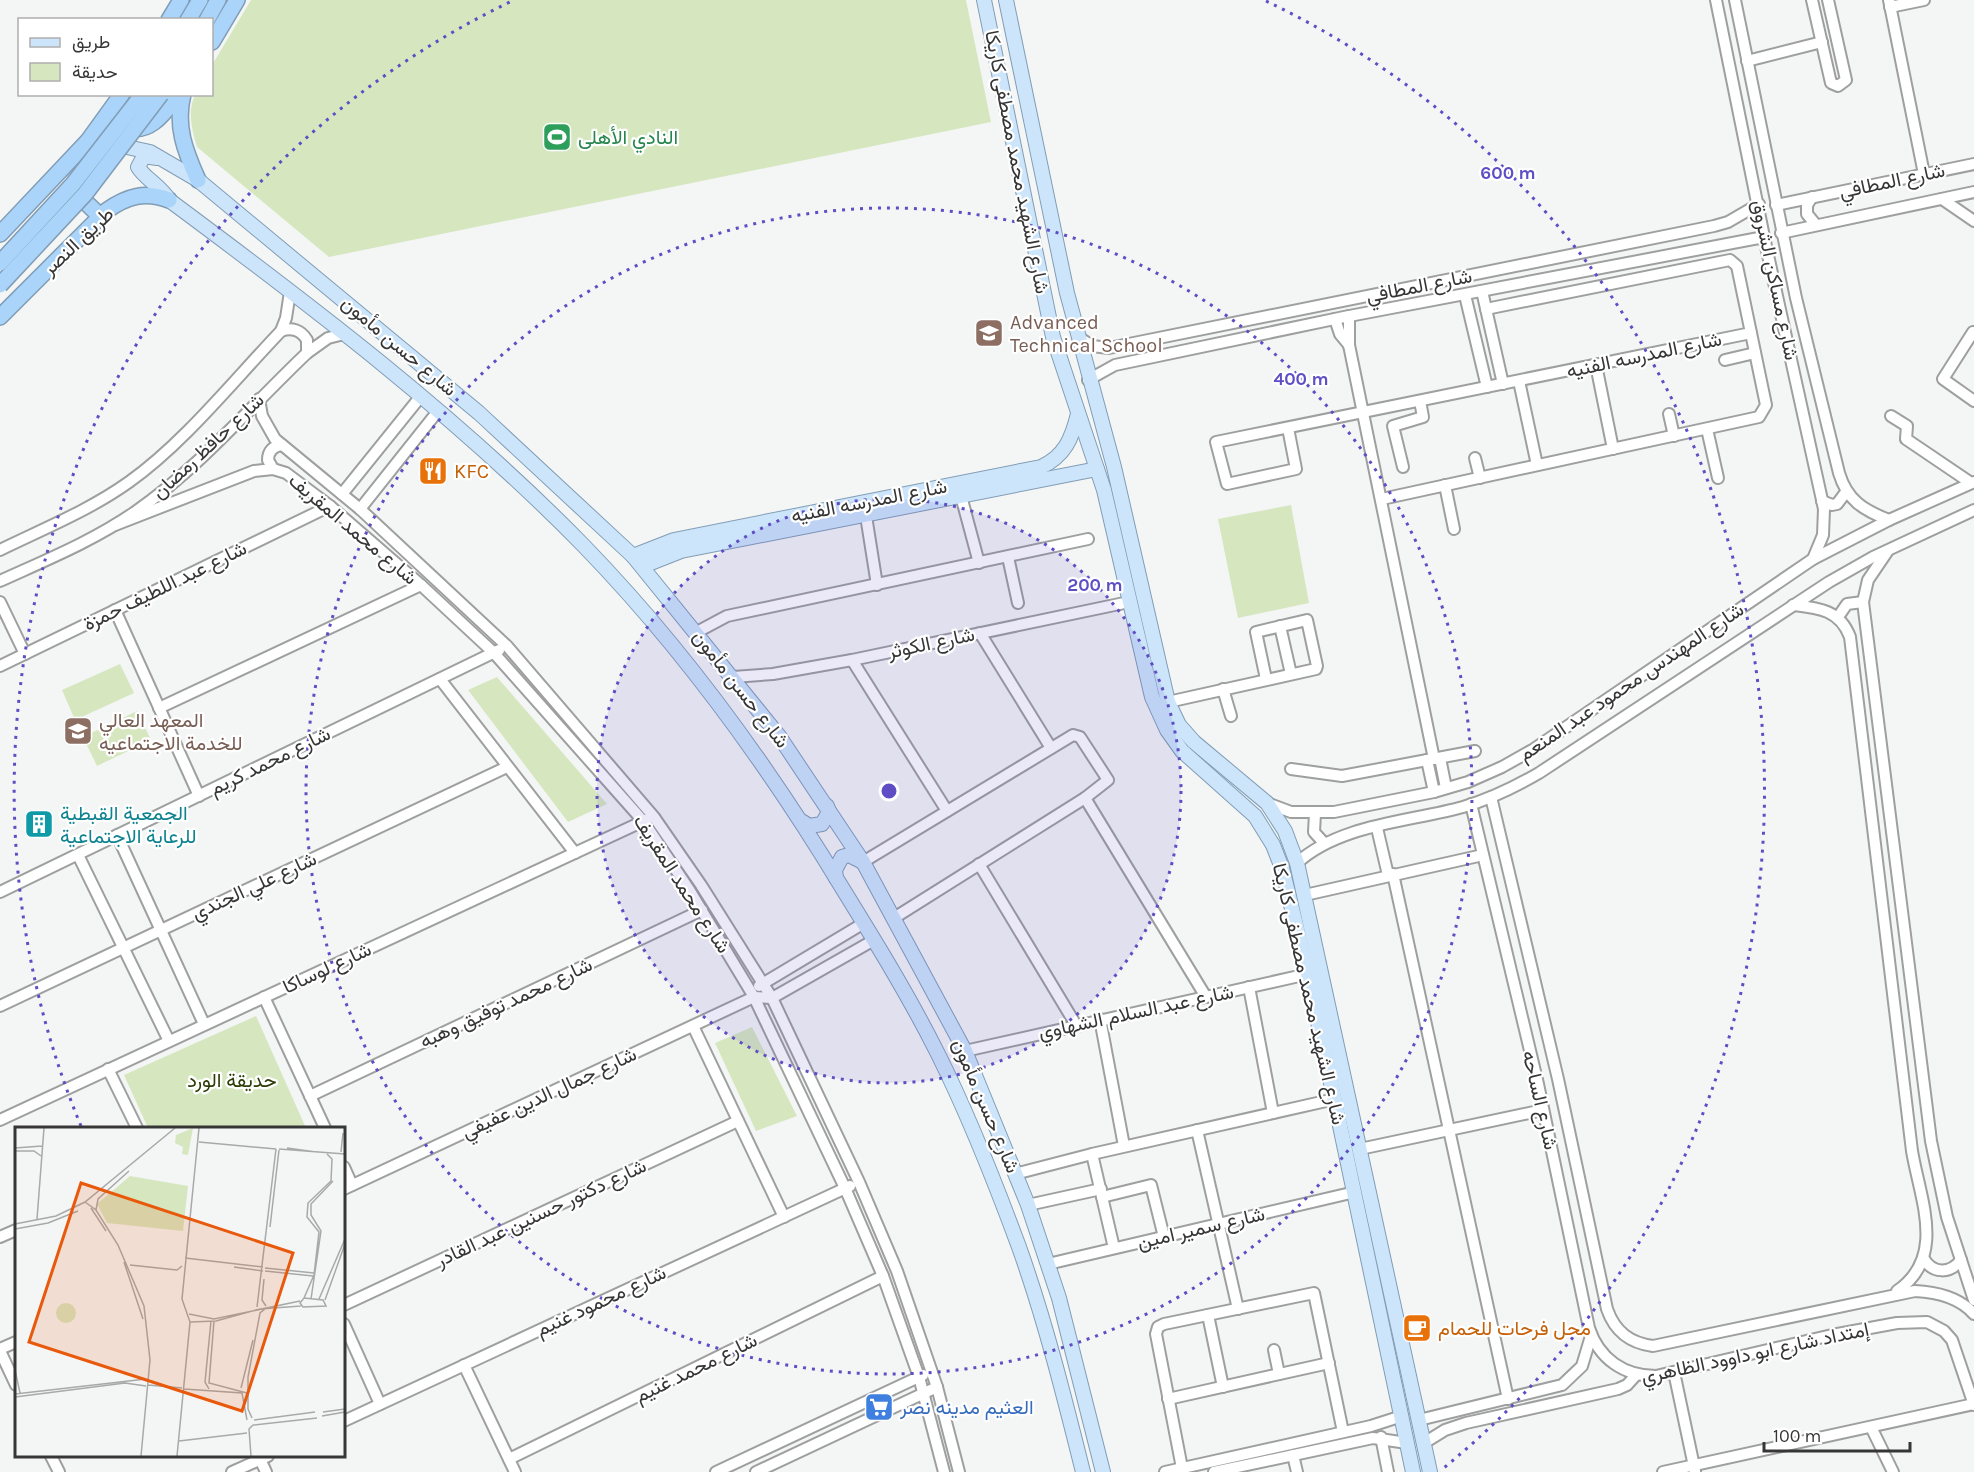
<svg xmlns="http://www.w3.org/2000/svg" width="1974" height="1472" viewBox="0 0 1974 1472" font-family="Karla,Vazirmatn,sans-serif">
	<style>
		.green { fill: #d6e7c0 }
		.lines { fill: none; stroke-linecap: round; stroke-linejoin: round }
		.minor-casing { stroke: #9e9f9f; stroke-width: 14 }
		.major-casing { stroke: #819db5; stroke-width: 16 }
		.highway-casing { stroke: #819db5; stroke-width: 18 }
		.minor { stroke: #fff; stroke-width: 10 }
		.major { stroke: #cce5fb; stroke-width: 14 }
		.highway { stroke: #aad4f9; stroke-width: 15 }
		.highway-bridge-casing { stroke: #819db5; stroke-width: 18; stroke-linecap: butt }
		.highway-bridge { stroke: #aad4f9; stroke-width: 15 }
		.ring { fill: none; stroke: #5e4dc5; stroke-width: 3; stroke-dasharray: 3 6 }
		.labels { text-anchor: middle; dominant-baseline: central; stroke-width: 4.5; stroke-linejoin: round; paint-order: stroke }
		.leisure-label { font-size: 20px; fill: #27864d; stroke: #fff; text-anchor: start }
		.street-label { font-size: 20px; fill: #363637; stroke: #fff }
		.education-label { font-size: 20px; fill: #785e54; stroke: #fff; text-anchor: start }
		.food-label { font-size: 20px; fill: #c56008; stroke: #fff; text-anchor: start }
		.culture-label { font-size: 20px; fill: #0d838f; stroke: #fff; text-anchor: start }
		.park-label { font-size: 20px; fill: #2b3c05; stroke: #fff }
		.shop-label { font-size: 20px; fill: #366cbe; stroke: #fff; text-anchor: start }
		.inset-road { fill: none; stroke: #a8a9a9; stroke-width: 1.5 }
		.view { fill: #e8590c; fill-opacity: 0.15; stroke: #e8590c; stroke-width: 3 }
		.inset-edge { fill: none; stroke: #363637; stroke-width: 3 }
		.centre { fill: #5e4dc5; stroke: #fff; stroke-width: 3 }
		.ring-label { font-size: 18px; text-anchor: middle; font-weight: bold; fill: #5e4dc5; stroke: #fff; stroke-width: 4.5; stroke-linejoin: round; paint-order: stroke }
	</style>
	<rect width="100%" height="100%" fill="#f4f5f5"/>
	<g class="green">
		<path d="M251,0h715l25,122 -662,135 -132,-110c-5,-17 -10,-36 -2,-52l17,-1v-29z"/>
		<polygon points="1291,505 1309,603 1238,618 1218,519"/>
		<polygon points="120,664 134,693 75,720 62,690"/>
		<polygon points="497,677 607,804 568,822 468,690"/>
		<polygon points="137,711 151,740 97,766 83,737"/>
		<polygon points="256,1016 306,1128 148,1128 124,1075"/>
		<polygon points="752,1027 797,1116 756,1131 715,1043"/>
	</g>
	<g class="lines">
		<g class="minor-casing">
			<g id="minor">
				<polyline points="1716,0 1764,237 1824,509 1823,535 1813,559"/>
				<path d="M1735,0l61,298 43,175c8,27 24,37 50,47"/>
				<polyline points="1812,0 1831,83 1838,86 1846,80 1828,0"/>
				<polyline points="1889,0 1924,174"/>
				<polyline points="1890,7 1924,0"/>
				<polyline points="1747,61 1822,42"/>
				<polyline points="1812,197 1807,205 1807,214 1816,225"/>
				<polyline points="1942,199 1974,221"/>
				<polyline points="1776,205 1974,164"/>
				<polyline points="1781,233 1974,192"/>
				<polyline points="1482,291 1503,384"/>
				<polyline points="1465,295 1487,387"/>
				<polyline points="1349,316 1349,345 1434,759"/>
				<polyline points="1335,319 1340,334 1349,345"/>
				<path d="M281,331c11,-4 20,-1 26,9v13"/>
				<polyline points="1973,332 1943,379 1974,401"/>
				<polyline points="1078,337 1092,346 1109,348 1714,226 1728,222 1759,204"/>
				<polyline points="1725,360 1755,353"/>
				<polyline points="1596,365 1613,449"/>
				<polyline points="1088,380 1115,365 1344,317 1764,237"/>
				<polyline points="1519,381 1537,465"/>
				<polyline points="259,399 262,416 275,439 360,509 507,646 654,817 701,885 772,998 859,1182 897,1271 937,1387 959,1472"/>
				<polyline points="1669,414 1674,436"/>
				<polyline points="1891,416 1907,426 1906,439 1971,483"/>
				<polyline points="1288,428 1296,469 1227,484 1216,442 1751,333 1737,266 1730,260 1486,309"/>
				<polyline points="1707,429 1718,478"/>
				<polyline points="1475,458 1480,478"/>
				<polyline points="1403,467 1393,426 1423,417 1420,401"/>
				<path d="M273,469l-5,-9c0,-9 5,-14 14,-15"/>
				<polyline points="1445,485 1454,529"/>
				<polyline points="342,494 421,396"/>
				<polyline points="961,496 979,563"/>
				<polyline points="1382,499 1759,417 1766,405 1751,333"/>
				<polyline points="1822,501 1832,505 1837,504 1846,492"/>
				<polyline points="360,509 438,411"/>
				<polyline points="866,516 877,585"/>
				<polyline points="115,525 254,471 273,469 286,473 330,506 421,585 494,653 644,822 690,891 754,997 845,1188 883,1276 919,1377 944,1472"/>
				<path d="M0,550c43,-21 90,-40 129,-68 55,-39 105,-102 152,-151l5,-13 4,-26"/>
				<polyline points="1887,552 1868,580 1863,602 1931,1141 1947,1217 1974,1300"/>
				<polyline points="1008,557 1018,603"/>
				<path d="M0,581c46,-21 93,-40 135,-69 64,-44 116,-106 172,-159l21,-15 16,-4"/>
				<polyline points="0,602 25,654"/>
				<path d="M1793,605c26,3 47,5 57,32l62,514c8,48 35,106 -15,140"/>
				<polyline points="115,610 199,796"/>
				<polyline points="1838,617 1847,604 1863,602"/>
				<polyline points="1280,626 1291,674"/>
				<polyline points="697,632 727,616 1088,539"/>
				<polyline points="980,633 1051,748"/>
				<polyline points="852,660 947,811"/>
				<polyline points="0,666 330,506"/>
				<polyline points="733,677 773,674 852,660 1129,602"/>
				<polyline points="440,679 575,853"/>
				<polyline points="1223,689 1231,716"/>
				<polyline points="1168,702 1316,669 1317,666 1307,620 1256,632 1266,679"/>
				<polyline points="159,708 421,585"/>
				<polyline points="1440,758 1446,788"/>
				<polyline points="1427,760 1434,792"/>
				<polyline points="1291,769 1342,776 1475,751"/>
				<path d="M1491,797l67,282 49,230c8,23 23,34 46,37l262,-55c21,1 44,6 59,23"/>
				<polyline points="1085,798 1206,997"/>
				<polyline points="1267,803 1291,812 1334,812 1434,792 1468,782 1502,767 1534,749 1813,559 1889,520 1974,482"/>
				<path d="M1471,804l67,280 51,244c10,31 35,48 67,48l176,-41 65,-12 30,-1 17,9 8,9 22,65"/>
				<polyline points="1315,813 1314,832 1324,843"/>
				<polyline points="1377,828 1388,875"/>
				<polyline points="117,835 204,1024"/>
				<polyline points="78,855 169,1041"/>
				<polyline points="863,862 1073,735 1080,737 1108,780 1085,798 894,918"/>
				<path d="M1297,863c43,-39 112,-41 166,-56 27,-8 52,-20 76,-34l290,-191 44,-25 101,-47"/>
				<polyline points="979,864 1076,1025"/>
				<polyline points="1393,874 1508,1399"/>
				<polyline points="0,892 499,650"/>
				<polyline points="1305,895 1483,855"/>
				<polyline points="759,986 864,923"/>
				<polyline points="1249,987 1273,1113"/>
				<polyline points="264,997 325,1128"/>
				<polyline points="0,1006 507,767"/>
				<polyline points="1100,1019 1124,1146"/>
				<polyline points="693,1026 784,1217"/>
				<polyline points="965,1051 1308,974"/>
				<polyline points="108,1069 137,1128"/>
				<polyline points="310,1096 702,910"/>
				<polyline points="0,1120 648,819"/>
				<polyline points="1197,1130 1238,1309"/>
				<polyline points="1360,1149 1543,1110"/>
				<polyline points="1092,1154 1114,1248"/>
				<polyline points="344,1167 352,1185"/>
				<polyline points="1015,1174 1092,1154 1335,1099"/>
				<polyline points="344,1189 754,997 772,998 874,940"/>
				<polyline points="1102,1197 1151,1185 1164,1237"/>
				<polyline points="1028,1205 1101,1189"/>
				<polyline points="0,1237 16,1230"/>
				<path d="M1924,1259c9,15 26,15 37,1"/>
				<polyline points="1048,1264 1355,1192"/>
				<polyline points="344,1305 738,1121"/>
				<polyline points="1208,1315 1223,1387"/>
				<polyline points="344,1324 380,1404"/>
				<polyline points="0,1349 16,1342"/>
				<polyline points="1274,1350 1279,1374"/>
				<polyline points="0,1351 16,1385"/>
				<polyline points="464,1365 515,1472"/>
				<polyline points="1674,1372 1695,1471"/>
				<polyline points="1168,1399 1329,1363"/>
				<polyline points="1419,1420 1562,1385 1582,1366 1591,1336"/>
				<polyline points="344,1421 850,1186"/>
				<polyline points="1871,1427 1893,1472"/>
				<polyline points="1381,1437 1388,1472"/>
				<polyline points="1424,1443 1445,1430 1466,1423 1618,1389 1627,1385 1636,1375"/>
				<polyline points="1293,1455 1297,1472"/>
				<polyline points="51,1456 59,1472"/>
				<polyline points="260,1459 266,1472"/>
				<polyline points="509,1459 883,1276"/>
				<polyline points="1182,1468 1156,1334 1158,1327 1164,1324 1314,1293 1343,1432"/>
				<polyline points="232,1472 268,1456"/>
				<polyline points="716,1472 923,1375"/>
				<polyline points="756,1472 937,1387"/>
				<polyline points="1165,1472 1371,1426 1402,1416"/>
				<polyline points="1214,1472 1373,1438 1407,1443"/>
				<polyline points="1663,1472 1974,1404"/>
			</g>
		</g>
		<g class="major-casing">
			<g id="major">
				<polyline points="984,0 1053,337 1104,490 1152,697 1167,730 1182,751 1255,816 1273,845 1282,868 1308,974 1413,1472"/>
				<polyline points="1006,0 1067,293 1114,467 1168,702 1179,725 1194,742 1267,803 1285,831 1297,863 1430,1472"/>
				<polyline points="113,144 150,152 198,180 479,413 633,556 779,736 863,862 965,1051 1028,1205 1059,1298 1103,1472"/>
				<path d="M157,158l-13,-2 -6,11c6,11 23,19 31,33 144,107 289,217 415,346 99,102 183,218 257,340 34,55 68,110 97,168 31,62 57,128 81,193 26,73 45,149 64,225"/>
				<path d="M633,556l41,-16 367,-73c24,-11 31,-29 37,-53"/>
				<polyline points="643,566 681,551 1097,469"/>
				<polyline points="803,822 809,826 822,824 829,812 827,806"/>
				<polyline points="836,878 835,870 842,857 849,855 863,862"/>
			</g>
		</g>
		<g class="highway-casing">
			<g id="highway">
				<polyline points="169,20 181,0"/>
				<polyline points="188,20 200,0"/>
				<polyline points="207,20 218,0"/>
				<polyline points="212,42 237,0"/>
				<path d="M183,94c-8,32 2,57 15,86"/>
				<path d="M127,127c24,8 39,-17 52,-33"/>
				<polyline points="72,189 100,216"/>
				<polyline points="0,234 88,141 122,94"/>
				<path d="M0,317l106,-106c21,-15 39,-20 63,-11"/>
			</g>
		</g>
		<use href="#minor" class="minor"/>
		<use href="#major" class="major"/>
		<use href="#highway" class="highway"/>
		<g class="highway-bridge-casing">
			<g id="highway-bridge">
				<polyline points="0,263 73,184 143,94"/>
				<polyline points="0,285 85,194 161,94"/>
			</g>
		</g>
		<use href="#highway-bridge" class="highway-bridge"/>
	</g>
	<circle cx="889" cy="791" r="292" fill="#5e4dc5" fill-opacity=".12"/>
	<g class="ring">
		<circle cx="889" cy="791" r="292"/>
		<circle cx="889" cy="791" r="583"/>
		<path d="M81 1126A875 875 0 0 1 512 1M1266 1A875 875 0 0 1 1440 1471"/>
	</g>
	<defs>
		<g id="stadium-square" transform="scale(1.5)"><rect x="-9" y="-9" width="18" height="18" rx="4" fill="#2e9e5b" stroke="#fff"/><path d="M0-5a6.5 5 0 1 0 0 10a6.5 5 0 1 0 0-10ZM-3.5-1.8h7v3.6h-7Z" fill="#fff"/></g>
		<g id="school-square" transform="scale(1.5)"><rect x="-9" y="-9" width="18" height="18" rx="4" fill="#8d6e63" stroke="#fff"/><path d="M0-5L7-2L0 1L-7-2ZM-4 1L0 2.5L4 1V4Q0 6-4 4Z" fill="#fff"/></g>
		<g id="restaurant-square" transform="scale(1.5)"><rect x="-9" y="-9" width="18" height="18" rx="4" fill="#e8710a" stroke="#fff"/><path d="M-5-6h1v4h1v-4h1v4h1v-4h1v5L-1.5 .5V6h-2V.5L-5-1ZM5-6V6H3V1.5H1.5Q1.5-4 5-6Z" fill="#fff"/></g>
		<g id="university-square" transform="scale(1.5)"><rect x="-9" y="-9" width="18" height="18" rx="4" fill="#8d6e63" stroke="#fff"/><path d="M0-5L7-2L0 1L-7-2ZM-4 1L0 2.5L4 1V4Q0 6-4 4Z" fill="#fff"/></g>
		<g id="building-square" transform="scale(1.5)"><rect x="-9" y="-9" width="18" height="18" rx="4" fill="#0f9aa8" stroke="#fff"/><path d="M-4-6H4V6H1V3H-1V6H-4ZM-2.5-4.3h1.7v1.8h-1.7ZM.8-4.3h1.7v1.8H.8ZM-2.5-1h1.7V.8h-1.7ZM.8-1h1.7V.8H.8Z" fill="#fff"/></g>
		<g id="cafe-square" transform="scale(1.5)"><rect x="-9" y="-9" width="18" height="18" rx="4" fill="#e8710a" stroke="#fff"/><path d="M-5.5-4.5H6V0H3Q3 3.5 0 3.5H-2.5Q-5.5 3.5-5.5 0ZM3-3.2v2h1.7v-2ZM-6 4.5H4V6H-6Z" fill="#fff"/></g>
		<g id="supermarket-square" transform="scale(1.5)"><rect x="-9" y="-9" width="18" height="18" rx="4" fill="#3f7fe0" stroke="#fff"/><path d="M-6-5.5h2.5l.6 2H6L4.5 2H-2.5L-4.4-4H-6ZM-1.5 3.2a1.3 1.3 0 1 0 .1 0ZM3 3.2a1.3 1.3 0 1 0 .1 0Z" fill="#fff"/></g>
	</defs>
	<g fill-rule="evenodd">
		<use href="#stadium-square" x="557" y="137"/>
		<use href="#school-square" x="989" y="333"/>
		<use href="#restaurant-square" x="433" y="471"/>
		<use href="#university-square" x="78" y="731"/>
		<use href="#building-square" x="39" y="824"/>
		<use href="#cafe-square" x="1417" y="1328"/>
		<use href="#supermarket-square" x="879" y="1407"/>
	</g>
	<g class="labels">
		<g class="leisure-label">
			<text x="578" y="137">النادي الأهلى</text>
		</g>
		<g class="street-label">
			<text transform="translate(1017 162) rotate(79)">شارع الشهيد محمد مصطفى كاريكا</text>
			<text transform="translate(1892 181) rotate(-12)">شارع المطافي</text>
			<text transform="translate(78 241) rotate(-43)">طريق النصر</text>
			<text transform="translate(1775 280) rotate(78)">شارع مساكن الشروق</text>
			<text transform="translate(1419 286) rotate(-11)">شارع المطافي</text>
			<text transform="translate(399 346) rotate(40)">شارع حسن مأمون</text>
			<text transform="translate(1644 355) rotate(-12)">شارع المدرسه الفنيه</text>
			<text transform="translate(208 446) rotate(-43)">شارع حافظ رمضان</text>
			<text transform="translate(869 501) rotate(-11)">شارع المدرسه الفنيه</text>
			<text transform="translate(353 529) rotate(40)">شارع محمد المقريف</text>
			<text transform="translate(165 586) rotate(-26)">شارع عبد اللطيف حمزة</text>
			<text transform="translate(931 643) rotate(-12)">شارع الكوثر</text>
			<text transform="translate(1631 682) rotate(-34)">شارع المهندس محمود عبد المنعم</text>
			<text transform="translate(741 689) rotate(52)">شارع حسن مأمون</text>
			<text transform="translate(270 761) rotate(-26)">شارع محمد كريم</text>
			<text transform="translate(682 884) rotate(57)">شارع محمد المقريف</text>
			<text transform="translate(254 886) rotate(-25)">شارع علي الجندي</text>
			<text transform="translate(327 968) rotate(-25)">شارع لوساكا</text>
			<text transform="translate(1309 994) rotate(77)">شارع الشهيد محمد مصطفى كاريكا</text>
			<text transform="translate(506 1003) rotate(-25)">شارع محمد توفيق وهبه</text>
			<text transform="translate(1136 1012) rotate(-12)">شارع عبد السلام الشهاوي</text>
			<text transform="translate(549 1093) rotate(-25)">شارع جمال الدين عفيفي</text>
			<text transform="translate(1540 1100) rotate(77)">شارع الساحه</text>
			<text transform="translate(986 1106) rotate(67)">شارع حسن مأمون</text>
			<text transform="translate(541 1213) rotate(-25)">شارع دكتور حسنين عبد القادر</text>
			<text transform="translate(1201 1228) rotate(-13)">شارع سمير امين</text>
			<text transform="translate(601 1301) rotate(-25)">شارع محمود غنيم</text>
			<text transform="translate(1755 1353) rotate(-12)">إمتداد شارع ابو داوود الظاهري</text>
			<text transform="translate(696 1368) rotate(-26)">شارع محمد غنيم</text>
		</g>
		<g class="education-label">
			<text x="1010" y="322">Advanced<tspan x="1010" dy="23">Technical School</tspan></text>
			<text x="99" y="720">المعهد العالي<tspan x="99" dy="23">للخدمة الاجتماعيه</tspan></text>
		</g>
		<g class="food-label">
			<text x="454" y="471">KFC</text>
			<text x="1438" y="1328">محل فرحات للحمام</text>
		</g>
		<g class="culture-label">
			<text x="60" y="813">الجمعية القبطية<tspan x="60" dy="23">للرعاية الاجتماعية</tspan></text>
		</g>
		<g class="park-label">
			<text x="232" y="1080">حديقة الورد</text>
		</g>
		<g class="shop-label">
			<text x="900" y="1407">العثيم مدينه نصر</text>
		</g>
	</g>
	<g transform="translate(15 1127)">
		<rect width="330" height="330" fill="#f4f5f5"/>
		<path d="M178,1l-5,27 -6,-1 1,-7 -8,-4 1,-8zM115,49l58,10 -5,45 -76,-8 -10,-19zM41 186a10 10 0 1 1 20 0a10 10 0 1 1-20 0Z" fill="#d6e7c0"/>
		<path class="inset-road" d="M184,15l77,7M0,21l27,-2M272,21l29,4M264,22l66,5M0,24h19l7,5M326,25l2,-19M70,75l11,8 22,35 26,61 6,54 -9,96M76,81l15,23M81,83l2,-11 31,-28M22,92l7,-91M0,97l41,-8 29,-14 90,-74M255,100l9,-77M0,102l33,-6 30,-12M170,131l78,9M109,135l19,57M115,138l47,5 5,-4M219,140l29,4M250,141l49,5M250,144l48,5M249,152l-2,21 4,6M289,171l10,-23 5,-43 -12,-15 1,-14 23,-22 1,-22 -5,-5M289,171l19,2 3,6 -23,1 -3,-4zM296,172l10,-68 -10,-16v-11l22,-23M304,172l26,-60M310,173l20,-56M242,180l19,-158M174,187l25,5 86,-18M199,194l-5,62 38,10M175,195l26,-1 44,-12 41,-3M0,243l5,23M133,258l34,3M226,261l12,-48M169,262l58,4 5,27M194,262l-4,-7 6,-61M0,267l131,-15M0,270l110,-14 21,3M308,285l22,-3M307,289l23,-4M237,291l-4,-9v-32l12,-64 5,-4M239,293l61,-8M238,298l64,-7M164,314l68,-8M162,329l13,-134 -8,-23 17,-171M236,329l-2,-27 4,-4"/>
		<path class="view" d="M66,56l212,70 -51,158 -213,-69z"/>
		<rect width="330" height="330" class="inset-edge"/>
	</g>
	<circle cx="889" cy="791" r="9" class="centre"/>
	<g class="ring-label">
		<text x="1508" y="179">600 m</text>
		<text x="1301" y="385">400 m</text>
		<text x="1095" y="591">200 m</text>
	</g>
	<rect x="18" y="18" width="195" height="78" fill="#ffffff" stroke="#afafaf" stroke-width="1.5"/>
	<rect x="30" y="38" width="30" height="9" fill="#cce5fb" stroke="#afafaf" stroke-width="1.5"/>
	<text x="72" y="48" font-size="18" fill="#363637">طريق</text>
	<rect x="30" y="63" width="30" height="18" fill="#d6e7c0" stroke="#afafaf" stroke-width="1.5"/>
	<text x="72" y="78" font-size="18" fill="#363637">حديقة</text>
	<path d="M1764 1442v9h146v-9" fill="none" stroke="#363637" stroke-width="3"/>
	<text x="1773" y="1442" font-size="18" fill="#363637" stroke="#ffffff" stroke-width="4.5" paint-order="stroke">100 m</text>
</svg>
